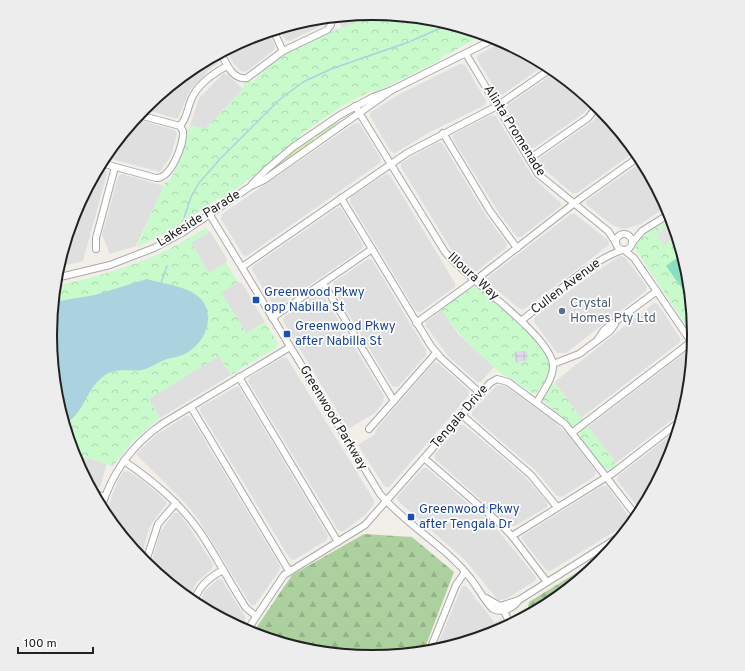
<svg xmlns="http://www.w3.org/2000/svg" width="745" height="671" viewBox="0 0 745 671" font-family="Overpass,sans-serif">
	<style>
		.residential { fill: #e0dfdf }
		.grass { fill: #cdebb0 }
		.forest { fill: url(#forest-firs) }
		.park { fill: url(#park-crowns) }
		.pitch { fill: #88e0be }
		.parking { fill: #e2e2e2 }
		.plaza { fill: url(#plaza-grid) }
		.water { fill: #aad3df }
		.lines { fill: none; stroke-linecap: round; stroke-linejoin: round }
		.stream { stroke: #aad3df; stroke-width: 1.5 }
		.minor-casing { stroke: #a9a9a9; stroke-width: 8 }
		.minor { stroke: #fff; stroke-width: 6 }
		.transit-dot { fill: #1a4fb4; stroke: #fff; stroke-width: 1.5 }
		.service-dot { fill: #5c6f8a; stroke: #fff; stroke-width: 1.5 }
		.labels { text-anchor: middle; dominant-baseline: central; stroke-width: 3.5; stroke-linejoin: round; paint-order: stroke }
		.street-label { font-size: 13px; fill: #222; stroke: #fff }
		.transit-label { font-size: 13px; fill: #164399; stroke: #fff; text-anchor: start }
		.service-label { font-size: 13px; fill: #4e5e75; stroke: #fff; text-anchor: start }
		.rim { fill: none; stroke: #222; stroke-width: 2 }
	</style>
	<defs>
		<pattern id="forest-firs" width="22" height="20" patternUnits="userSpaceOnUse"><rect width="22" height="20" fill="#add19e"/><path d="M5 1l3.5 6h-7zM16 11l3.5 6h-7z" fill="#95b388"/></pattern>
		<pattern id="park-crowns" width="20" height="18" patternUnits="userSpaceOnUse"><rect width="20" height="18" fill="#c8facc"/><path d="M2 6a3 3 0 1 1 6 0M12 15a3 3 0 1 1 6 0" fill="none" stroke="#acd6af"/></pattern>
		<pattern id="plaza-grid" width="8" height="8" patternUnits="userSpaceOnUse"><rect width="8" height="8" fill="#dddde8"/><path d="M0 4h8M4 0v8" fill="none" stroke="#bdbdc7"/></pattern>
	</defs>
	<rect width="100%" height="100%" fill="#f2efe9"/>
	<g class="residential">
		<polygon points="373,13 379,14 342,28 337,17"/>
		<polygon points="324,18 325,23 321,26 289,41 285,39 279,28 310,19"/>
		<polygon points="268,32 275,46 274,50 247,71 244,72 240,70 234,64 226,50 249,37"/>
		<polygon points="503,41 546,64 502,95 498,94 477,59 478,55"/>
		<polygon points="216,55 219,60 217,64 209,70 190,90 178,118 174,118 143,109 194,67"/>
		<polygon points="460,64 465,65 486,101 485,105 428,133 395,153 391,152 370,116 371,112 398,95"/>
		<polygon points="557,71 593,101 584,113 534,148 530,147 507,109 508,105"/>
		<polygon points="223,74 228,75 243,89 205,129 190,125 199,98"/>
		<polygon points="602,109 636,151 577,193 572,193 544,169 539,162 540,158 593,121"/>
		<polygon points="491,115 496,116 531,174 542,186 561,203 561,206 521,237 517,237 499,213 452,138 454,134"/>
		<polygon points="135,119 175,130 177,134 171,156 160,172 104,157"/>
		<polygon points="355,123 359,123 381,159 380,163 247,256 243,255 221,219 222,214"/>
		<polygon points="438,142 442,143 485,214 507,244 506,248 477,271 472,271 451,249 401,167 401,163"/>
		<polygon points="643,161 667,206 641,224 624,229 612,225 586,204 586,201"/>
		<polygon points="98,168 105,170 107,173 83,261 58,267 75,212"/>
		<polygon points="122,174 164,186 136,246 110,254 102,235 118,177"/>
		<polygon points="386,174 390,175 455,283 455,287 420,312 416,311 350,202 351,197"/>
		<polygon points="337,208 341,208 363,245 362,249 278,307 274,306 252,270 253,266"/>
		<polygon points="571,214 575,214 608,240 609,245 525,309 520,309 487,282 487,278"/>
		<polygon points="210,231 227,259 226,263 209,273 191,243"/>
		<polygon points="620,256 624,257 631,265 647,287 646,291 566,353 557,353 534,322 534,318 587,278"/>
		<polygon points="368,259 372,260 426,350 426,355 398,387 392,386 333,289 334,282"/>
		<polygon points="238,282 242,283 265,322 246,334 221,292"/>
		<polygon points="317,294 323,295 384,396 383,403 375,413 348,429 283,321 284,317"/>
		<polygon points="654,303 658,304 680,338 680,342 581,418 555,383 557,380"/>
		<polygon points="442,310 458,334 494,367 481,382 477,382 448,356 426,326 426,322"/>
		<polygon points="686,352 690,353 693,357 689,399 686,409 616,463 588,427"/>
		<polygon points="219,356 231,375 160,418 148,399"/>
		<polygon points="283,357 287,358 374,500 374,504 365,515 342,532 338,530 248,381 250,377"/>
		<polygon points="434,363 438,363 469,391 469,395 389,487 385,487 358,445 375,434 377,428"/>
		<polygon points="497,385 505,386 554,421 569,436 596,472 595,476 562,497 557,496 536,471 472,416 472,412"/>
		<polygon points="235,387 239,387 328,536 327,540 294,560 290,559 200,411 201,407"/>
		<polygon points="186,416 190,416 280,566 279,571 255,605 251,605 198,519 186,504 136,454 156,435"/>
		<polygon points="460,425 464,425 524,476 547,502 547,507 515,526 510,526 435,459 435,454"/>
		<polygon points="680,428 670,459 641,511 617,480 618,476"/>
		<polygon points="73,454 107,463 100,487 89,486"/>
		<polygon points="423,468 427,468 496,528 536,577 535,581 506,599 498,600 465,560 398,501 397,497"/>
		<polygon points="128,471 142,480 166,501 166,505 157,516 149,528 141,559 106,516 111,498 119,479 123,472"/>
		<polygon points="602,486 607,486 630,518 630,522 550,571 546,570 522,539 522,536"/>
		<polygon points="174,513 178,513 187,524 213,564 212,569 196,583 188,600 150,568 160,532"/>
		<polygon points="218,579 222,580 245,617 245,622 240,629 199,606 204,592"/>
		<polygon points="462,586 466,586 495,623 501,619 506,628 496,634 437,651 436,649"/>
	</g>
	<g class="grass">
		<polygon points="341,121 342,123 318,140 314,135 333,123"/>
		<polygon points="312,137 315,141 265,176 264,175"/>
	</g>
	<g class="forest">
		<polygon points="364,534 412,537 454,572 423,653 372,658 309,652 252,634 292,575"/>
		<path d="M610,552c-23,27 -54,49 -84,65l3,-15z"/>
	</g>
	<g class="park">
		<path d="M379,14l57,5 49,15 -43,23 -3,4 -63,31 -5,-1 -27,14 -43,29 -2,5 -74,59 -8,1 -47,32 -33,16 28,-65 5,-2 4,-7 16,-48 15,4 38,-40 1,-7h9c4,-4 7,-10 12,-14 32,-27 75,-39 114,-54z"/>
		<polygon points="672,217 689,273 695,339 636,250 636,244 639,239"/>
		<path d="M205,228l5,3 -19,12 18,30 17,-10 12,19 -17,10 25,41 19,-11 13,21 -1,4 -46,28 -12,-19 -70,43 11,19 -27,23 -20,25 -40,-12 -17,-56 -6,-63 5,-49c57,-13 100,-25 150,-58z"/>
		<path d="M474,286c18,7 71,58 75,77 2,9 -6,23 -13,30h-4l-24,-16 -5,-2c-24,-21 -45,-39 -62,-66z"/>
		<polygon points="553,381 583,420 577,425 571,425 543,401 543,398"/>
		<polygon points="587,425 617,465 611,470 604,469 580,437 580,430"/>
	</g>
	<polygon class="pitch" points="680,245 689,273 692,302 666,266 677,258"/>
	<polygon class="parking" points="673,222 677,235 664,245 657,234"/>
	<polygon class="plaza" points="519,351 528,351 527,360 516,363 514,352"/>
	<path class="water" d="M147,279c23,7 61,8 61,39 0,18 -14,35 -32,39 -3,1 -6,1 -9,2 -9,3 -16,9 -25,11 -13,2 -26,-3 -38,6 -19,13 -19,38 -40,48 -12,-41 -15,-80 -11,-122l42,-7z"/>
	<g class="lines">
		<g class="stream">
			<polyline points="411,41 450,24"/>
			<polyline points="184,218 191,197 199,183 220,159 279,100 303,82 331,69 409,42"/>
			<polyline points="161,283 167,266"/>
		</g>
		<g class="minor-casing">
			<g id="minor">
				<polyline points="273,30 283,51"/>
				<path d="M221,53c5,10 12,28 26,25l36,-27 44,-21 4,-5 -1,-8"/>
				<polyline points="466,54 538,174 608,231 616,243"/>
				<path d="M355,106l90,146c20,25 108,85 108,114 0,13 -10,25 -16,36"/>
				<path d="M180,126c7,-8 7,-16 11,-26 6,-15 23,-27 36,-34"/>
				<polyline points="443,133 490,211 517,248"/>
				<polyline points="529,159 588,118 598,105"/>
				<path d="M101,163l55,15c15,1 28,-34 27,-47l-3,-5 -41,-11"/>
				<polyline points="252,184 266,170 293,147 340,115 373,97 392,90 496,38"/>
				<polyline points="341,198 431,346 441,358 480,393"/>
				<path d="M210,215l170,279c27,32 66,52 91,85 5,6 17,27 22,30 10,5 20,-1 26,-9"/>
				<circle cx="624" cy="242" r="8"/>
				<polyline points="632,243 642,231 671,213"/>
				<polyline points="96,249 96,238 115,167"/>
				<polyline points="624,250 634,258 694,346"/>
				<polyline points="242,267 407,153 497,106 552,68"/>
				<polyline points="56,278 110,265 154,248 182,233 251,186 264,180 392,90"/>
				<polyline points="323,283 394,401"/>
				<polyline points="272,318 372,249"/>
				<path d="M522,320c29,-22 66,-58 100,-70"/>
				<polyline points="416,323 482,275 581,198 640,156"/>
				<polyline points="598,339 604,330 657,291"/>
				<polyline points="553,364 579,354 610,331 615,324"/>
				<polyline points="239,377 338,542"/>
				<polyline points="191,407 289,571"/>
				<polyline points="462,415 531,475 557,507"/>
				<polyline points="369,429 436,353"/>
				<polyline points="573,432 691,342"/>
				<polyline points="424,458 497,521 512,536 547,582"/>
				<path d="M124,461c29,20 55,41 76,71 16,24 30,51 46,76l10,8"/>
				<polyline points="93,493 105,497"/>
				<path d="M101,509c10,-35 31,-64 61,-85l128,-77"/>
				<polyline points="512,536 613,473 683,419"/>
				<polyline points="145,564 158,524 176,503"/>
				<polyline points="486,598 500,606 519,600 625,533"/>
				<path d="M193,604c5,-17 15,-26 30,-34"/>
				<polyline points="504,611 511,626"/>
				<polyline points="246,632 284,575 365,525 490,383 497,379 508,382 565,424 638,518"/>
				<polyline points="429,652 456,585 465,572"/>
			</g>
		</g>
		<use href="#minor" class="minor"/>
	</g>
	<g class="transit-dot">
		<rect x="252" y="296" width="8" height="8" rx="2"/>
		<rect x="283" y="330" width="8" height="8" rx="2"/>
		<rect x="407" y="513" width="8" height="8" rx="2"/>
	</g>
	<circle class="service-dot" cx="562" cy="311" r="4"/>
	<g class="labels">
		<g class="street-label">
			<text transform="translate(514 131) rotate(58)">Alinta Promenade</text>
			<text transform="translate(199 219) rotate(-32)">Lakeside Parade</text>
			<text transform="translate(473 277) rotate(42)">Illoura Way</text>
			<text transform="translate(566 287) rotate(-37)">Cullen Avenue</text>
			<text transform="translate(460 417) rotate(-49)">Tengala Drive</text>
			<text transform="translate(333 418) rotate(59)">Greenwood Parkway</text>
		</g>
		<g class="transit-label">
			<text x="264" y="293">Greenwood Pkwy<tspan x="264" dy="15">opp Nabilla St</tspan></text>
			<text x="295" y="327">Greenwood Pkwy<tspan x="295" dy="15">after Nabilla St</tspan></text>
			<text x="419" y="510">Greenwood Pkwy<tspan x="419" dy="15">after Tengala Dr</tspan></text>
		</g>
		<g class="service-label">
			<text x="570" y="304">Crystal<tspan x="570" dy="15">Homes Pty Ltd</tspan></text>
		</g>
	</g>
	<path d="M0 0H745V671H0ZM57 335a315 315 0 1 1 630 0a315 315 0 1 1-630 0Z" fill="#ededed" fill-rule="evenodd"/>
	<path class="rim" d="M57 335a315 315 0 1 1 630 0a315 315 0 1 1-630 0Z"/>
	<path d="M18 647v6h75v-6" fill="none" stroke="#222222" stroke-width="2"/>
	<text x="24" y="647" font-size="12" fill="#222222" stroke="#ffffff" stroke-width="3" paint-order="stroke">100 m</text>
</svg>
